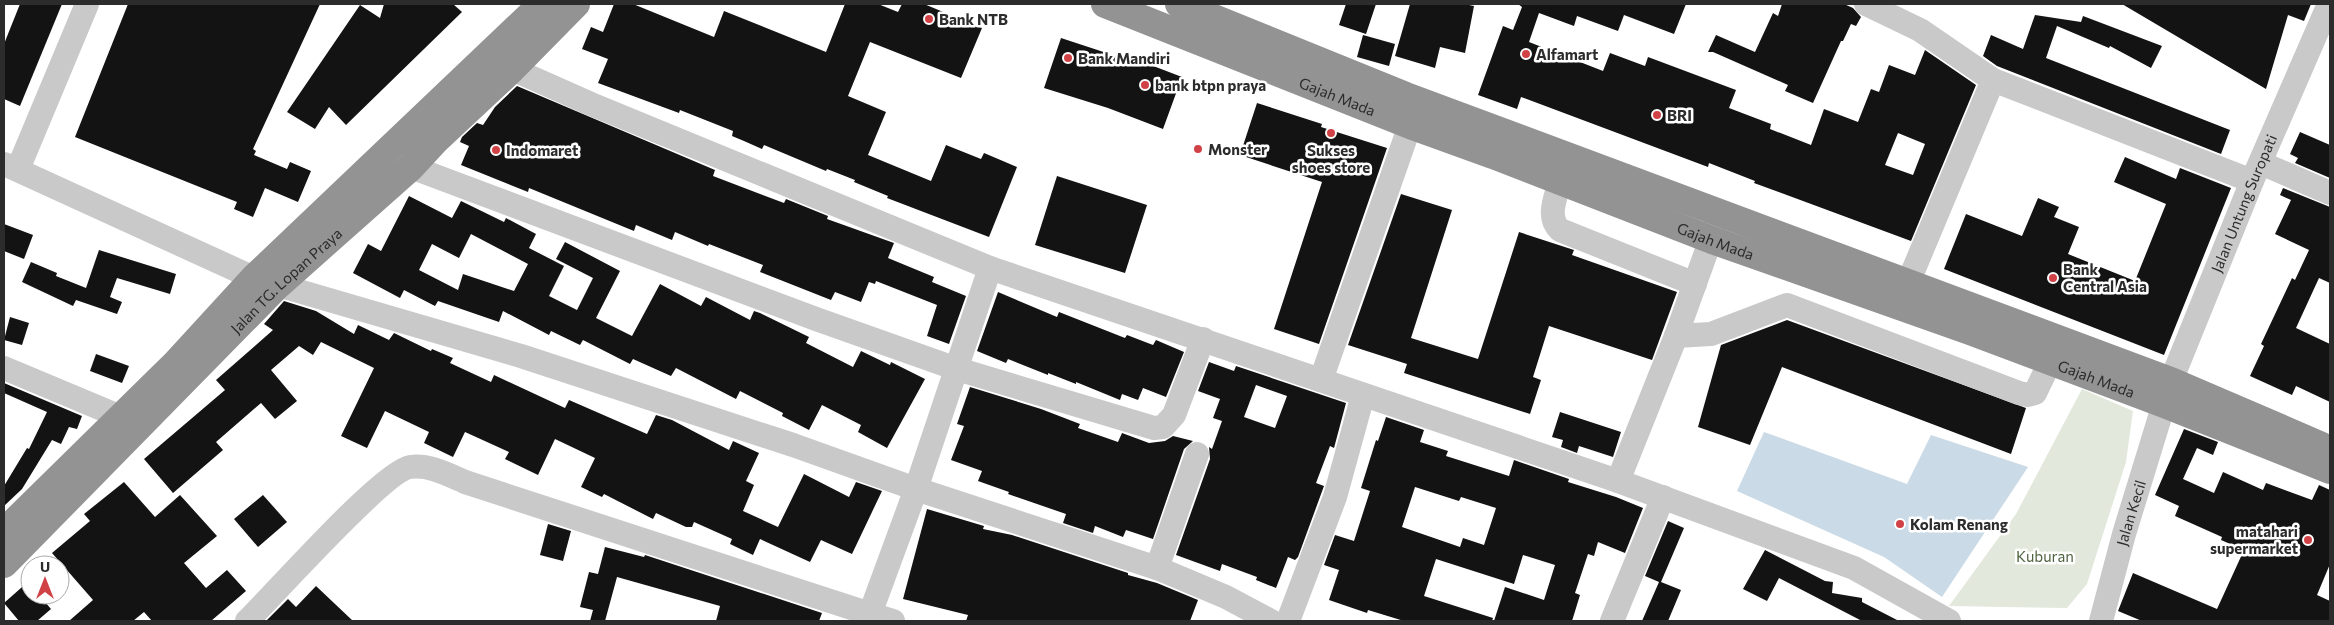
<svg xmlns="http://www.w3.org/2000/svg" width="2334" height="625" viewBox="0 0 2334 625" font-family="Commissioner,sans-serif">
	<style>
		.green { fill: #e2e8db }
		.water { fill: #cadae6 }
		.building { fill: #131313; fill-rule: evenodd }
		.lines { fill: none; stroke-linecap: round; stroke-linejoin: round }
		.minor { stroke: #c9c9c9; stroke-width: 24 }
		.highway { stroke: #939393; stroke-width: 28 }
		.poi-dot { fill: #d04245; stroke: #fff; stroke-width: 2 }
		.labels { text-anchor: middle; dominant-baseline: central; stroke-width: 5; stroke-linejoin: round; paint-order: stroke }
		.poi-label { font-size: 15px; font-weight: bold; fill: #2c2c2c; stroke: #fff; text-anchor: start }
		.street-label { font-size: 15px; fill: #2c2c2c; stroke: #fff }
		.park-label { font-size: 15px; fill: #4e623f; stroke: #fff }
	</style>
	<rect width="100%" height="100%" fill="#fff"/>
	<polygon class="green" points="2082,389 2133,411 2126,462 2087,584 2067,608 1949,606 2016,514"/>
	<polygon class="water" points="1764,432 1907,484 1931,435 2028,467 1942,597 1884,557 1737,491"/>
	<g class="building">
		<polygon points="20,4 62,4 20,106 4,99 4,44"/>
		<polygon points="128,4 320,4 253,149 256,151 254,155 287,169 290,162 311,171 298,202 265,188 253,217 234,209 237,202 75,137"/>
		<polygon points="384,4 453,4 462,12 346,125 329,107 315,129 287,112 360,5 380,18"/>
		<polygon points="614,4 633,4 714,37 724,11 826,52 845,4 878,4 898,12 902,4 924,4 982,28 961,78 870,42 848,96 886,112 868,155 931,181 946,145 981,159 984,153 1017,167 989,237 887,198 888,196 854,182 855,180 827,169 826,171 764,145 762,149 744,141 732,136 733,131 680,110 679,113 598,83 608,59 582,49 591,27 603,32"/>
		<polygon points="1346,4 1376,4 1366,34 1339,25"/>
		<polygon points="1410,4 1464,4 1474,6 1465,53 1440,47 1435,68 1395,56"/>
		<path d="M1518,4h168l-12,30 -50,-19 -6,16 -41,-15 -3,10 -35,-13 -10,29 74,29 7,-18 35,13 3,-9 88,33 -7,18 42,16 -1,5 41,16 13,-36 34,13 13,-33 8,3 10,-27 26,10 10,-25 51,35 -65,156 -157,-58 1,-2 -46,-18 -1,4 -187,-70 -4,12 -39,-14 25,-69 10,4 9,-23zM1898,133l27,11 -12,31 -28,-10z"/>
		<polygon points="1782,4 1844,4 1853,8 1861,17 1856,26 1851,24 1843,41 1841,41 1813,103 1785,91 1788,85 1713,52 1708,52 1716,35 1755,52 1773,13 1778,16"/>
		<polygon points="2122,4 2311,4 2304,21 2288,15 2266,89"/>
		<polygon points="2035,15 2081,22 2083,16 2162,46 2151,68 2110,46 2109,48 2057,26 2046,58 2230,130 2221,154 1997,66 1983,56 1991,35 2023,49"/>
		<polygon points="1363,35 1395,44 1389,66 1357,57"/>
		<polygon points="1061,38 1134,62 1135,59 1182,77 1163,129 1108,108 1044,88"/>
		<polygon points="517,86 715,170 713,176 784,203 786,199 828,216 827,219 894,243 888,258 934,277 932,282 966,296 949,344 927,336 937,305 876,281 875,284 869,282 861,302 835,292 831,300 760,272 763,265 709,244 708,246 675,232 672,240 636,225 634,231 529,188 528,192 461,165 469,146 460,142 462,137 477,123 483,125 495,107"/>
		<polygon points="1257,103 1322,124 1321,127 1387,148 1319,344 1274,329 1322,182 1240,155"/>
		<polygon points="2300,132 2330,145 2330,178 2295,163 2298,158 2290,154"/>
		<polygon points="2125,157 2176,179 2180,168 2231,188 2164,355 1944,269 1966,214 2022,236 2038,198 2059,207 2054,217 2079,227 2068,254 2135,281 2166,204 2114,182"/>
		<polygon points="1057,176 1147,205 1125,273 1035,245"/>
		<polygon points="2283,188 2330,207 2330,283 2319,278 2296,328 2330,344 2330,402 2296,386 2292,395 2250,376 2264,346 2261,344 2292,278 2295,280 2309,250 2275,234 2291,200 2280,195"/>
		<polygon points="1401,194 1452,210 1411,338 1478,359 1519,232 1574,250 1572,255 1677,292 1652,360 1549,326 1533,377 1541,380 1530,414 1404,373 1407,364 1348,345"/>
		<path d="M409,196l43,22 9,-17 43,21 2,-4 30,16 -7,14 35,18 -15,30 28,14 16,-32 -37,-19 9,-17 55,29 -24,47 36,18 28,-52 41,22 5,-9 44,23 4,-9 6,2 49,24 -3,6 47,24 8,-16 29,14 1,-3 34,17 -38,69 -29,-16 3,-7 -39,-20 -13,25 -27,-14 1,-3 -43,-22 -4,8 -60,-31 -5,8 -38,-17 -3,5 -47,-24 -3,5 -29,-14 -2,4 -46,-24 -4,11 -61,-21 -3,5 -31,-16 -4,8 -47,-25 15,-29 13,7zM471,234l57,30 -14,27 -51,-17 -5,16 -39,-20 13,-26 27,14z"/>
		<polygon points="4,224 33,235 24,259 4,251"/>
		<polygon points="99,250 176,274 170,294 117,278 110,297 122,302 117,314 76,300 73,306 22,282 31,262 57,273 56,276 86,288"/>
		<polygon points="998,292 1057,317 1059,312 1125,338 1127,335 1153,345 1156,340 1184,352 1166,397 1143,388 1138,400 1122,394 1120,400 1076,382 1076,384 1048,373 1048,375 1008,359 1006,363 977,351"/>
		<polygon points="284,301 316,311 354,334 358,325 389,340 394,333 431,351 432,349 453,358 450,363 491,382 494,375 565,408 569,400 647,434 656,415 672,420 729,450 733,441 759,453 746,481 754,485 743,511 778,527 804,474 849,497 856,482 882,491 852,554 821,540 810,562 760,539 753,555 730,544 732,539 694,522 692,527 686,527 656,513 653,519 604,494 602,497 581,487 595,458 555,439 538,475 505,459 509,452 465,432 453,457 424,443 429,432 385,411 367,448 341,436 374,368 321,342 313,355 299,346 271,370 297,401 275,419 261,403 216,442 223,450 173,493 144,459 225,390 216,380 273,330 264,324"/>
		<polygon points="10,317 29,323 22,345 4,340"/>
		<polygon points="1787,320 2026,408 2011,454 1782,367 1750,445 1698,427 1721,345"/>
		<polygon points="96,354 129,366 122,383 90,371"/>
		<path d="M1209,362l25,9 2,-5 110,37 -12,45 -4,-2 -14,37 8,3 -26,71 -3,3 -7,-3 -12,31 -20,-8 1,-3 -35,-13 -2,7 -44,-16 34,-96 -1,-12 3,2 10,-28 -9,-3 7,-19 -22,-8zM1256,385l31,11 -12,32 -31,-11z"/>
		<polygon points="4,383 82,416 77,429 69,427 61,444 52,440 22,489 4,506 4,486 27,448 29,449 47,412 4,393"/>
		<polygon points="970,387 1041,409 1080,424 1078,428 1118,442 1122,433 1149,443 1165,441 1173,436 1193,441 1184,449 1153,539 1126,530 1123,537 1095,526 1093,533 1063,523 1066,514 1008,494 1009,492 978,481 982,471 951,460 964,426 957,424"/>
		<polygon points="1560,412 1621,432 1613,457 1579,446 1577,453 1561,447 1563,440 1552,437"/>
		<path d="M1386,417l38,13 -4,12 28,9 -2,5 63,20 5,-16 55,19 -1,3 48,15 27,11 -18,45 -27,-11 -4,14 -6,-2 -13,39 5,2 -8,26h-78l11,-34 39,13 11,-35 -32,-10 -9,29 -78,-25 -12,37 69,22 -1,3h-88l-36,-11 -1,3 -38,-13 10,-30 -15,-5 11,-30 19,6 16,-50 -9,-3 15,-48 2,1zM1415,487l44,14 2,-4 35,11 -12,37 -21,-7 -3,9 -58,-20z"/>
		<polygon points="2184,429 2218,442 2213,455 2197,448 2183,479 2214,493 2223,472 2263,490 2266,483 2312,500 2319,485 2330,490 2330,564 2317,595 2330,601 2330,621 2142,621 2118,611 2133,573 2217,609 2244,550 2221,540 2222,537 2175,516 2179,506 2155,495"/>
		<polygon points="124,482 155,517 180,495 217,536 184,563 206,588 227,570 246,591 211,621 152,621 144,612 133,621 69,621 93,600 52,553 90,521 84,514"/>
		<polygon points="263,495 287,522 258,547 234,519"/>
		<polygon points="927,509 984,526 983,529 1012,535 1128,573 1128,575 1157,583 1198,600 1190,621 966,621 968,615 903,599"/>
		<polygon points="1668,521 1684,528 1661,582 1681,590 1668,621 1642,621 1659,582 1645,576"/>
		<polygon points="548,524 571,531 563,561 540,555"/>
		<polygon points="605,547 644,557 645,555 822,613 819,621 716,621 720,606 617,577 605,621 590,621 593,610 580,607 589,572 598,574"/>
		<polygon points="1765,550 1825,581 1833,582 1832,593 1862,598 1862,602 1899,621 1862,621 1779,578 1767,601 1743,589"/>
		<polygon points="30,580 30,595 39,595 51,609 37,621 19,621 4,603"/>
		<polygon points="316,586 353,621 266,621 288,599 296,607"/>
	</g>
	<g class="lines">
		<g class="minor">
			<polyline points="1866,4 1920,30 1993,80 2252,181"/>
			<polyline points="512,69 591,104 990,268 1618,481 1676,336 1717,222"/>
			<polyline points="2261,163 2330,193"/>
			<polyline points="4,164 254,278 521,356 793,445 916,489 1157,568 1226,597 1271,621"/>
			<polyline points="411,167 816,319 957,369 1154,428 1163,427 1174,415 1203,339"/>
			<polyline points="18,169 87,4"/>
			<path d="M1560,181c-4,16 -14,36 0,49l135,54"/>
			<polyline points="1908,283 1993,80"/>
			<polyline points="1676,336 1711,334 1787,305 2019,393 2028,395 2035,393 2050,362"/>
			<polyline points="4,368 121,417"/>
			<polyline points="1321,380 1410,125"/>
			<polyline points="1618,481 1854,568 1949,621"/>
			<polyline points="1157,568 1197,454"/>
			<path d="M247,621c27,-26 136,-150 163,-154 19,-3 39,8 55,15l405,132 -3,7"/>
			<polyline points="893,621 870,614 916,489 990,268"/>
			<polyline points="1288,621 1335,497 1363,395"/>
			<polyline points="1612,621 1663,497"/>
			<path id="s1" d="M2101,621l23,-87 47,-153 81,-200 77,-177"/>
		</g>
		<g class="highway">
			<path id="s2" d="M1105,4l305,121 83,30 219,85 258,91 194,73 166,66"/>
			<polyline points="1179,4 1406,96 2171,381 2322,446"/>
			<polyline points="4,532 176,363 254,278 542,4"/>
			<path id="s3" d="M4,564l273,-278 134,-119 25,-27 76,-71 64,-65"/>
		</g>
	</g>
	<g class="poi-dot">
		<circle cx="929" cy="19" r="5"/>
		<circle cx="1526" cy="54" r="5"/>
		<circle cx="1068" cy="58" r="5"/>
		<circle cx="1145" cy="85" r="5"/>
		<circle cx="1657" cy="115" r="5"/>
		<circle cx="1331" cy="133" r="5"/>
		<circle cx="1198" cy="149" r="5"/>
		<circle cx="496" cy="150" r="5"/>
		<circle cx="2053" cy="278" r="5"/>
		<circle cx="1900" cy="524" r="5"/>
		<circle cx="2308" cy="540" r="5"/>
	</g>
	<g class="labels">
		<g class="poi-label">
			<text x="939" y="19">Bank NTB</text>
			<text x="1536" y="54">Alfamart</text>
			<text x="1078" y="58">Bank Mandiri</text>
			<text x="1155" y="85">bank btpn praya</text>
			<text x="1667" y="115">BRI</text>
			<text x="1208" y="149">Monster</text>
			<text x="506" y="150">Indomaret</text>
			<text x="1331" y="150" text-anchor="middle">Sukses<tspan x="1331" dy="17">shoes store</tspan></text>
			<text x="2063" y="269">Bank<tspan x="2063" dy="17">Central Asia</tspan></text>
			<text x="1910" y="524">Kolam Renang</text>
			<text x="2298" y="531" text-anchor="end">matahari<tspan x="2298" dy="17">supermarket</tspan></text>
		</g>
		<g class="street-label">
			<text stroke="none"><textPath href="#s2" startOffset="250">Gajah Mada</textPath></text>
			<text stroke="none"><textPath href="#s1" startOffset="442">Jalan Untung Suropati</textPath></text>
			<text stroke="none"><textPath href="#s2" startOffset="655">Gajah Mada</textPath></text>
			<text stroke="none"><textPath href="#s3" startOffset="400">Jalan TG. Lopan Praya</textPath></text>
			<text stroke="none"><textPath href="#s2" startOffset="1060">Gajah Mada</textPath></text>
			<text stroke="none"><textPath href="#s1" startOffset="112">Jalan Kecil</textPath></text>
		</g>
		<g class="park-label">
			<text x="2045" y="556">Kuburan</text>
		</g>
	</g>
	<rect width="2334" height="625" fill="none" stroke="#2c2c2c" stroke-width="10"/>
	<g transform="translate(45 580)"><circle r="24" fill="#ffffff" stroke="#ababab"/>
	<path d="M0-4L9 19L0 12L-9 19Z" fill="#d04245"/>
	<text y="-8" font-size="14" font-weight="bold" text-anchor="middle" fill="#2c2c2c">U</text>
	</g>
</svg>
